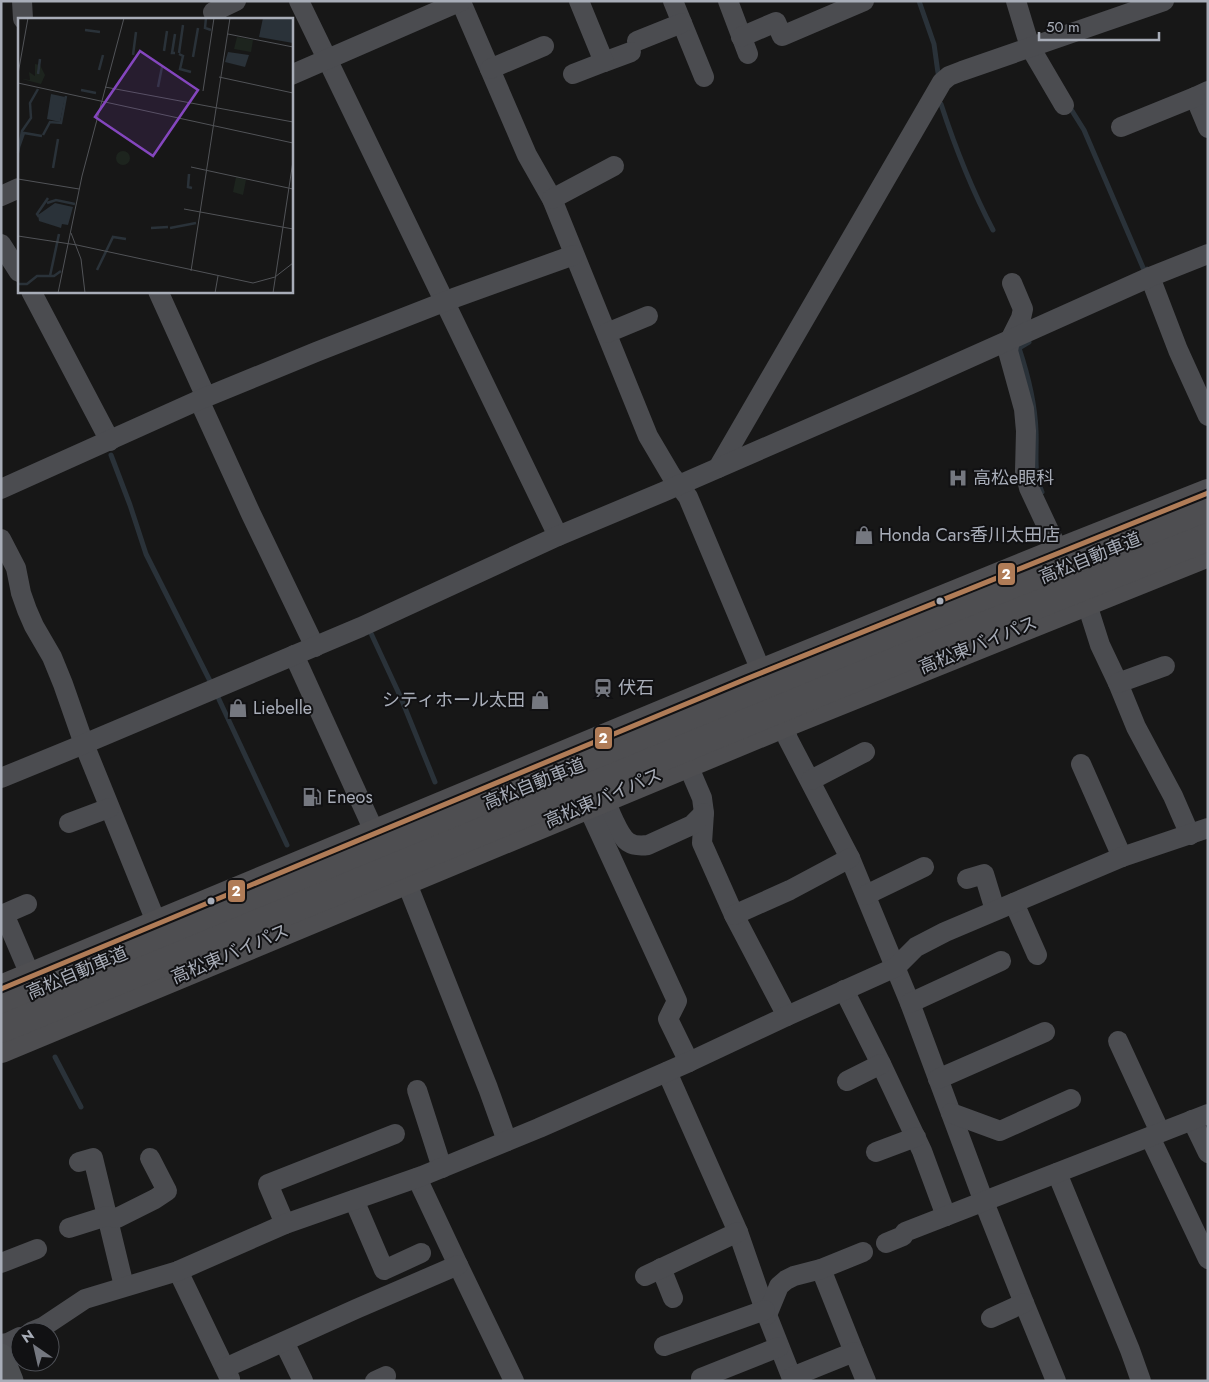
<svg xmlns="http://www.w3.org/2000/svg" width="1209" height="1382" viewBox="0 0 1209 1382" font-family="Jost,'Noto Sans JP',sans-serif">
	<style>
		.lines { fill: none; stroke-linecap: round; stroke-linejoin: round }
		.stream { stroke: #2a3239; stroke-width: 5 }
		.minor { stroke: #4b4c50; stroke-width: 20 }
		.major { stroke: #4d4f52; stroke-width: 25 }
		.highway { stroke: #4e4e51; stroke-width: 28 }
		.highway-bridge { stroke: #4e4e51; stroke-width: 28 }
		.bus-1-casing { stroke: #111113; stroke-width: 9 }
		.bus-1 { stroke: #b07c57; stroke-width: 5 }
		.bus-dot { fill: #a8adb8; stroke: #111113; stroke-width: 2 }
		.labels { text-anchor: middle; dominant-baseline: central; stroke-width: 4; stroke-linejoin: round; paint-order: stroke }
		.poi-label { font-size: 18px; fill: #a8adb8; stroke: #111113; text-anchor: start }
		.street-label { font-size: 18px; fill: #a8adb8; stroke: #111113 }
		.inset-river { fill: none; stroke: #2a3239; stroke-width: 2.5 }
		.inset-road { fill: none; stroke: #515357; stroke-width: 1 }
		.view { fill: #8446be; fill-opacity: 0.15; stroke: #8446be; stroke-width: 2.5 }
		.inset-edge { fill: none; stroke: #a8adb8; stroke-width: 2.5 }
		.line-badge { stroke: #111113; stroke-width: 2 }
		.badge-label { font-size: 14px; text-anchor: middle; font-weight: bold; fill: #fff }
	</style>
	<rect width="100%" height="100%" fill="#171717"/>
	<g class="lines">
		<g class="stream">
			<polyline points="919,1 934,44 938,73"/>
			<path d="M941,104c14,43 31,86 52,126"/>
			<polyline points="1069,106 1084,130 1144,270 1147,269"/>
			<path d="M1029,342l-10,6c9,27 16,54 17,83 1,21 -3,41 6,61"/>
			<polyline points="111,455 130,505 146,554 210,681"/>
			<polyline points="369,629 401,698 435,782"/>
			<polyline points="216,693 287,845"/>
			<polyline points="55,1057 81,1107"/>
		</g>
		<g class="minor">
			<polyline points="22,1 23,19"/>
			<polyline points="299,1 558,536"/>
			<polyline points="673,1 704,77"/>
			<polyline points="728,1 748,54"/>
			<polyline points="1016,1 1030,47 1064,105"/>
			<polyline points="461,2 527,155 552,199 648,436 671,475 688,497 767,685"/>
			<polyline points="213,12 236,1"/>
			<polyline points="741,37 776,22 782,36 864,1"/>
			<polyline points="637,41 682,23"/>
			<polyline points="604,62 631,52"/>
			<polyline points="490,69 544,46"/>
			<polyline points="573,74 604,62 579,1"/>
			<polyline points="291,75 461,1"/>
			<polyline points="1208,91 1195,97 1208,128"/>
			<polyline points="1121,127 1195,97"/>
			<polyline points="1,196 19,188"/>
			<polyline points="552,199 614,166"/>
			<polyline points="1,244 19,272"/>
			<polyline points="1150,277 1178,350 1208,416"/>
			<polyline points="1012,283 1023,309 1021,318 1010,340 1008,351 1024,409 1026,431 1025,471 1029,488 1059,552"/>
			<polyline points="31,291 110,441"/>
			<polyline points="158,291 206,397"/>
			<polyline points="607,333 648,316"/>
			<polyline points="199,400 251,514 315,647"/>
			<polyline points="718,468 942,82 949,76 962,71 1164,1"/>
			<polyline points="1,489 199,400 316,352 454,298 574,255"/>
			<polyline points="1,539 16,568 21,593 27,610 34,626 52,657 63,684 84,744 157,924"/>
			<polyline points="1086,601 1100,645 1118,683 1136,727 1173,796 1190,835"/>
			<polyline points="294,655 375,833"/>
			<polyline points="1118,683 1165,666"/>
			<polyline points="778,712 788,739 850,858 910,1003 984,1202 1024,1303 1056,1381"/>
			<polyline points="687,763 702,798 704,813 702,843 734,915 787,1016"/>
			<polyline points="1081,764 1122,857"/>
			<polyline points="1,778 84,744 361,627 558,536 663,492 911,384 1150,277 1208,254"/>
			<polyline points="811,780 865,752"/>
			<path d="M605,798c3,10 14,38 23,44 6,4 13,4 20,3l44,-20 12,-12"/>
			<polyline points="587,805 677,1001 668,1019 689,1062"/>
			<polyline points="69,823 109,808"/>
			<polyline points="967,879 984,874 995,910"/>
			<polyline points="406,881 488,1088 507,1141"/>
			<polyline points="866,895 924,867"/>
			<polyline points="1014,903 1037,955"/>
			<polyline points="27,904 4,914 31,977"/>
			<polyline points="734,915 790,890 850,858"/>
			<polyline points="844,990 881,1064 922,1151 946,1216"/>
			<polyline points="910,1003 1001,961"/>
			<polyline points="1118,1041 1160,1132"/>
			<polyline points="667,1072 738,1232 765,1310 793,1381"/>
			<polyline points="938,1079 1045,1032"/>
			<polyline points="847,1081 881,1064"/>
			<polyline points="417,1090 442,1168"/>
			<polyline points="951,1113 1000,1131 1071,1099"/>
			<polyline points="1192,1120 1208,1153"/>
			<polyline points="1150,1137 1208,1259"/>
			<polyline points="876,1152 916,1137"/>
			<polyline points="79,1162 93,1158 124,1286"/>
			<polyline points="1057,1173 1130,1350 1141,1381"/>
			<polyline points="417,1178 458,1265 514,1381"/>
			<polyline points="354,1200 384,1270 421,1253"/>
			<polyline points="285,1224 268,1184 395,1134"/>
			<polyline points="69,1228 107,1216 117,1218 155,1199 167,1191 150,1158"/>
			<polyline points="886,1243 903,1236 905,1232 1208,1114"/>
			<polyline points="1,1263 37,1249"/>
			<polyline points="661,1268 673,1298"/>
			<polyline points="821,1269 854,1352"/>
			<polyline points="178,1271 230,1379"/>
			<polyline points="645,1276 738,1232"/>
			<polyline points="767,1315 779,1286 786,1280 794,1276 821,1269 863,1252"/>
			<polyline points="991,1318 1024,1303"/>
			<polyline points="31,1332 43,1327 85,1299 178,1271 285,1224 422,1176 539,1128 689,1062 787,1016 896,967 916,947 945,932 1122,857 1208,828"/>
			<polyline points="284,1342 303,1381"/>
			<polyline points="1,1344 8,1343 20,1337"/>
			<polyline points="664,1346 765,1310"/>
			<polyline points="225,1368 356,1309 458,1265"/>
			<polyline points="792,1377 854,1352 866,1381"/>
			<polyline points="701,1378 779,1347"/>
			<polyline points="375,1381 386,1376"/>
		</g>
		<polyline class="major" points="1,1356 11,1381"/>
		<g class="highway">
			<polyline points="1,989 746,679 1059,552 1208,493"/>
			<polyline points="1,1049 783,724 1208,553"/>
		</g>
		<g class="highway-bridge">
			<polyline points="1,1005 276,889 914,628 1208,511"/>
			<polyline points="1,1029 923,650 1208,537"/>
		</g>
		<g class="bus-1-casing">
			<polyline id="bus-1" points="1,989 746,679 1208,493"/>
		</g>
		<use href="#bus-1" class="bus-1"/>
	</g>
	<defs>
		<g id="hospital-bare" transform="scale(1.5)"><path d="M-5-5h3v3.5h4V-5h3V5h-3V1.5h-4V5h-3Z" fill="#757880" stroke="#111113" stroke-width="2.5" paint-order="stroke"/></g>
		<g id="shop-bare" transform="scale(1.5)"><path d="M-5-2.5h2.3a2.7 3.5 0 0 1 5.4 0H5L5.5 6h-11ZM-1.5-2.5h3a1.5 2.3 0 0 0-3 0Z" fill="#757880" stroke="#111113" stroke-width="2.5" paint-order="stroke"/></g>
		<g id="station-bare" transform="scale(1.5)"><path d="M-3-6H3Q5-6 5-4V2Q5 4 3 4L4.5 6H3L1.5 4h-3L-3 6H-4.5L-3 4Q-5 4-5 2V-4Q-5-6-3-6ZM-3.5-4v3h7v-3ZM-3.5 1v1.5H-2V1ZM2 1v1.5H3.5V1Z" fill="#757880" stroke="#111113" stroke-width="2.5" paint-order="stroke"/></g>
		<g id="fuel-bare" transform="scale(1.5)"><path d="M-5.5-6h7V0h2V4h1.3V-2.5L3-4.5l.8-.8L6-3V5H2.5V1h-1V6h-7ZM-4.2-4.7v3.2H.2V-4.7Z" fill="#757880" stroke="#111113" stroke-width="2.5" paint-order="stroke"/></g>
	</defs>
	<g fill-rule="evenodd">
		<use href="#hospital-bare" x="958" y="478"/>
		<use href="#shop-bare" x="864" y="535"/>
		<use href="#station-bare" x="603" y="688"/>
		<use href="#shop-bare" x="540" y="700"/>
		<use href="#shop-bare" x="238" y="708"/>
		<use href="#fuel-bare" x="312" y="797"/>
	</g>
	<g class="bus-dot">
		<circle cx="940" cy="601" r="4.5"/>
		<circle cx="211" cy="901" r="4.5"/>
	</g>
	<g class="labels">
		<g class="poi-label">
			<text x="973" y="478">高松e眼科</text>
			<text x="879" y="535">Honda Cars香川太田店</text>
			<text x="618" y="688">伏石</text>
			<text x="525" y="700" text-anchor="end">シティホール太田</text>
			<text x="253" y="708">Liebelle</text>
			<text x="327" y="797">Eneos</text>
		</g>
		<g class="street-label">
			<text transform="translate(1090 558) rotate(-22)">高松自動車道</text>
			<text transform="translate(978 645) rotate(-22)">高松東バイパス</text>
			<text transform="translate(534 784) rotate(-22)">高松自動車道</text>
			<text transform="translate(603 798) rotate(-23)">高松東バイパス</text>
			<text transform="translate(230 954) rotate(-23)">高松東バイパス</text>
			<text transform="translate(77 973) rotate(-23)">高松自動車道</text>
		</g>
	</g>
	<g transform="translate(18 18)">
		<rect width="275" height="275" fill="#171717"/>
		<path d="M219,19l16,3 -2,12 -17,-3zM17,46l5,1 5,10 -4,9 -19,-5 8,1 -1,-8 6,4zM98 140a7 7 0 1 1 14 0a7 7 0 1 1-14 0ZM218,159l10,3 -3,15 -10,-3z" fill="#1d241e"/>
		<path d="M245,0h30v25l-34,-6zM210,34l21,3 -4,12 -20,-5zM33,76l14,3 -5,25 -13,-3zM37,185l18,4 -5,18 -6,-1 -1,4 -22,-7 -1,-6z" fill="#2a3239"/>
		<path class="inset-river" d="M188,0l-1,10 6,2M67,12l15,2M157,16l-3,19h3M146,33l3,-20M161,35l4,-28M161,36l4,2 -3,13 11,3M115,37l3,-23M175,39l5,-29M81,52l4,-15M20,56l2,-15M140,69l4,-20M63,72l15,3M25,117l7,-13 11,1 5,-27M1,129l5,-14 18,3M0,135l4,-22 9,-13 -1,-15 8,-14M35,150l5,-29M171,156l-1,13 4,1M29,185l9,-3 19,4M21,199l-2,-3 11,-16M133,210l17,-1M152,210l26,-5M79,252l16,-33 13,2M32,258l9,-42M0,266h9l10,-8h17l7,-5"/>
		<path class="inset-road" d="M210,16l65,13M0,56l10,-56M201,59l74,16M0,65l275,60M87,69l188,35M185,73l11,-73M173,149l102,22M0,161l61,10M166,191l109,20M53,215l10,26 4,34M0,218l59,9 176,38 22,-6 18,-14M173,253l39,-253M40,275l24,-117 42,-158M197,275l3,-17M255,275l20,-132"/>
		<path class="view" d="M122,33l58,39 -45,66 -58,-39z"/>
		<rect width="275" height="275" class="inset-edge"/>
	</g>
	<g class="line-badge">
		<rect x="997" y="562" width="19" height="24" rx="5" fill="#b07c57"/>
		<rect x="594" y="726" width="19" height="24" rx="5" fill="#b07c57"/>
		<rect x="227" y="879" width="19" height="24" rx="5" fill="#b07c57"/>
	</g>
	<g class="badge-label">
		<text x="1006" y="579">2</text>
		<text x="603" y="743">2</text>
		<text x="236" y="896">2</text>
	</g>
	<rect width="1209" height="1382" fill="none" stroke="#a8adb8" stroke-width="5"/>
	<g transform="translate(35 1347) rotate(326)"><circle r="24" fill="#111113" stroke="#4d4f55"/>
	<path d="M0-4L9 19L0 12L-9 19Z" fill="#757880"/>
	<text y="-8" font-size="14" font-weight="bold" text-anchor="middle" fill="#a8adb8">N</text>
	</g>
	<path d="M1039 32v8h120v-8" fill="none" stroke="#a8adb8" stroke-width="2.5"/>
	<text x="1046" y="32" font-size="15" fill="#a8adb8" stroke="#111113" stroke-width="4" paint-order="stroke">50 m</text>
</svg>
